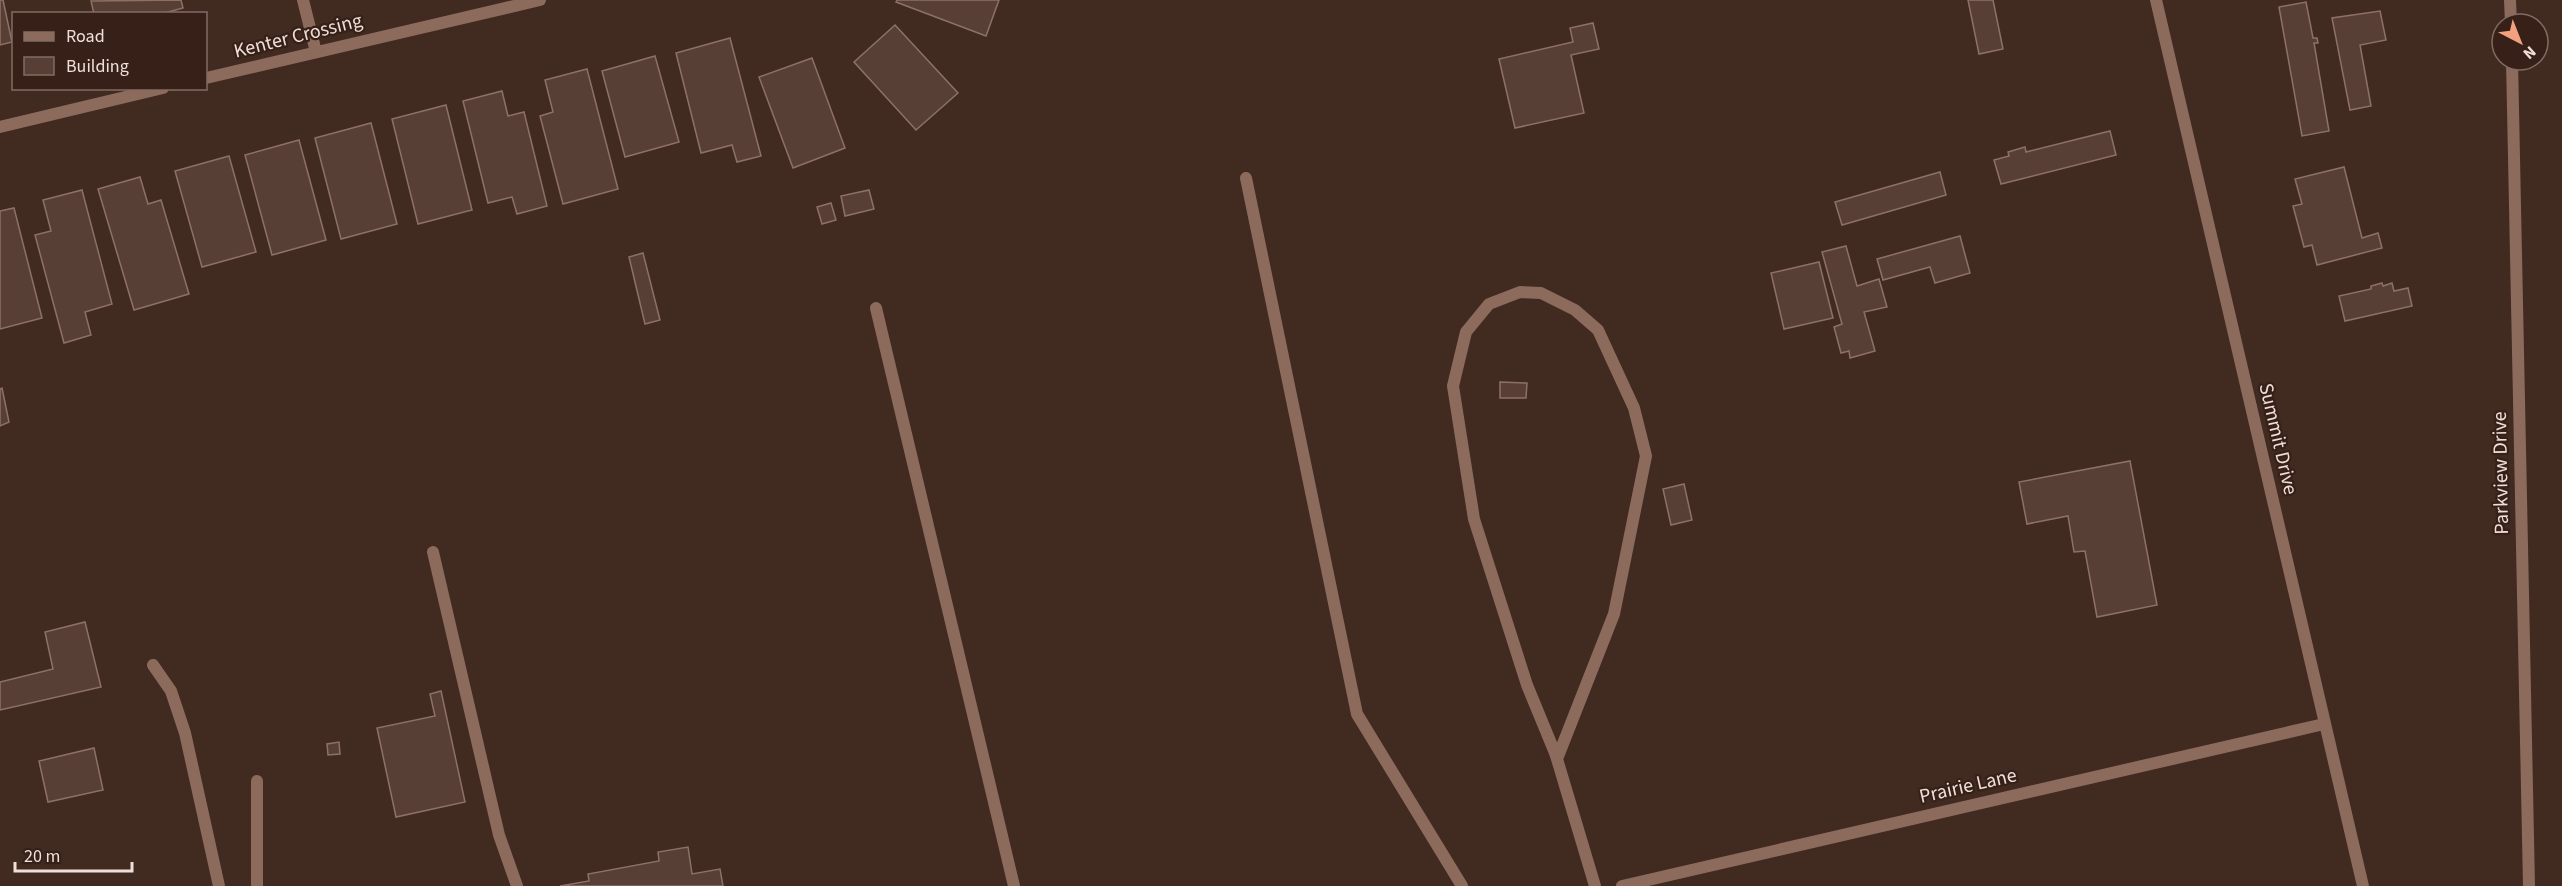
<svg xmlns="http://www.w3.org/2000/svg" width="2562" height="886" viewBox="0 0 2562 886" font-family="'Source Sans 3',sans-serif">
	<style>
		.building { fill: #583f35; stroke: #8d7166; stroke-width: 1.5 }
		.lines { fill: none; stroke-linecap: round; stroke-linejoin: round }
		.lane { stroke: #8c6b5d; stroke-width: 12 }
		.street { stroke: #8c6b5d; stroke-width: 12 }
		.labels { text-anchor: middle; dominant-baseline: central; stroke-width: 4.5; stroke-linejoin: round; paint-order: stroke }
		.street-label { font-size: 20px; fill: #efdfd9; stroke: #372017 }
	</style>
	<rect width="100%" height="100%" fill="#412a20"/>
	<g class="building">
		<polygon points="0,0 3,0 12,42 0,45"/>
		<polygon points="181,0 183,8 161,14 94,14 91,1"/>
		<polygon points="897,0 999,0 986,36 896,2"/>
		<polygon points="1968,0 1993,0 2003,49 1979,54"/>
		<polygon points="2306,2 2313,38 2317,38 2318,43 2314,43 2329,131 2302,136 2279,7"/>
		<polygon points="2380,11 2386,40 2360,45 2371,106 2350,110 2332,18"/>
		<polygon points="1593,23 1599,49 1571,55 1584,113 1515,128 1499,59 1573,42 1570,28"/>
		<polygon points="895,25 958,93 916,130 854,62"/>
		<polygon points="730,38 761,156 737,162 732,145 701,153 676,53"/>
		<polygon points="655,56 679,142 625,157 602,71"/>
		<polygon points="812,58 845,148 793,168 759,77"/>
		<polygon points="587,69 618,189 563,204 540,116 553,112 545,80"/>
		<polygon points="502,91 508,116 524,112 547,206 517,214 512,197 488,203 463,101"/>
		<polygon points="446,105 472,210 418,224 392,119"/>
		<polygon points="371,123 397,224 341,239 315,138"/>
		<polygon points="2110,131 2116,155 2001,184 1994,160 2009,156 2008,152 2025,147 2026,152"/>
		<polygon points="299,140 326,240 272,255 245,155"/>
		<polygon points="229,156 256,252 202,267 175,171"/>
		<polygon points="2344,167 2362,238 2378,233 2382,248 2317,265 2312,245 2304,247 2293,206 2302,204 2295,179"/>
		<polygon points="1940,172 1946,195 1842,225 1835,202"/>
		<polygon points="140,177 148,204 161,200 189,294 134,310 98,189"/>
		<polygon points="82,190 112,304 85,312 91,335 64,343 35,235 51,231 43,200"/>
		<polygon points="869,190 874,209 845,216 841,196"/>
		<polygon points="831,203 836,220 822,224 817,207"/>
		<polygon points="14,208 42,318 0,329 0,211"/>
		<polygon points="1960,236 1970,273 1935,283 1930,267 1883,280 1877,259"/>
		<polygon points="1846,246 1857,286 1879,279 1887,307 1864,312 1875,351 1850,358 1849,351 1841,353 1834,327 1842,324 1822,252"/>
		<polygon points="643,253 660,320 645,324 629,257"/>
		<polygon points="1819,262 1833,318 1784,329 1771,273"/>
		<polygon points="2382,283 2383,286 2392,283 2394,291 2408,288 2412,306 2345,321 2339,296 2371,289 2371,286"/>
		<polygon points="1500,382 1527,383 1526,398 1500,398"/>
		<polygon points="2,388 9,422 0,426 0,389"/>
		<polygon points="2130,461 2157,605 2097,617 2085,551 2074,552 2068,516 2027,524 2019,482"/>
		<polygon points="1684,484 1692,520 1671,525 1663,489"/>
		<polygon points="85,622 101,687 0,710 0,682 53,669 45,632"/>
		<polygon points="441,691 465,802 396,817 377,728 435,716 430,694"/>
		<polygon points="339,742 340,754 328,755 327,744"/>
		<polygon points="94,748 103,790 48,802 39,761"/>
		<polygon points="688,847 692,874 720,869 723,886 560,886 589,881 588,874 659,861 658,852"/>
	</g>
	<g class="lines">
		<g class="lane">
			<polyline points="1246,178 1357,714 1462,886"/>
			<polyline points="876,308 1014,886"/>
			<polyline points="433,552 499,835 517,886"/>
			<polyline points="153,665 171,691 185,733 219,886"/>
			<polyline points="1557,759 1614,614 1646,456 1634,408 1598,330 1575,310 1541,293 1520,292 1489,304 1466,332 1453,386 1474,519 1527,685 1555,753 1557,759 1595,886"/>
			<polyline points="257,886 257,781"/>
		</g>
		<g class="street">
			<polyline points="303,0 316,52"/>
			<polyline points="2156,0 2363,886"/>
			<polyline points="2510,0 2511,24"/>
			<polyline points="2512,60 2529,886"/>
			<polyline points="206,78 540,0"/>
			<polyline points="0,127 163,88"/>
			<polyline points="1622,886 2324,724"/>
		</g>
	</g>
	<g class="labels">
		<g class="street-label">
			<text transform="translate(298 36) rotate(-14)">Kenter Crossing</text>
			<text transform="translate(2278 439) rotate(77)">Summit Drive</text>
			<text transform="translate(2501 473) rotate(-91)">Parkview Drive</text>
			<text transform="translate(1968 786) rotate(-13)">Prairie Lane</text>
		</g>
	</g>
	<rect x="12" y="12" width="195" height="78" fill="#372017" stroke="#816c65" stroke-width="1.5"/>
	<rect x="24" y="32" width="30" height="9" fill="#8c6b5d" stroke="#816c65" stroke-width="1.5"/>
	<text x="66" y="42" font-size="18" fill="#efdfd9">Road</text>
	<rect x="24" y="57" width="30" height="18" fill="#583f35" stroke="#816c65" stroke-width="1.5"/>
	<text x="66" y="72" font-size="18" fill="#efdfd9">Building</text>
	<g transform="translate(2520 42) rotate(138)"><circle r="28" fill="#372017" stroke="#816c65" stroke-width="1.5"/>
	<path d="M0-4.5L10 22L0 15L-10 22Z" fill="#f2a17e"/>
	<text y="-9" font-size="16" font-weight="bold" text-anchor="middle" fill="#efdfd9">N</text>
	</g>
	<path d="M15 862v9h117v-9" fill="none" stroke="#efdfd9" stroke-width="3"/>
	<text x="24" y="862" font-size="18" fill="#efdfd9" stroke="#372017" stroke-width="4.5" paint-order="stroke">20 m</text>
</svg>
